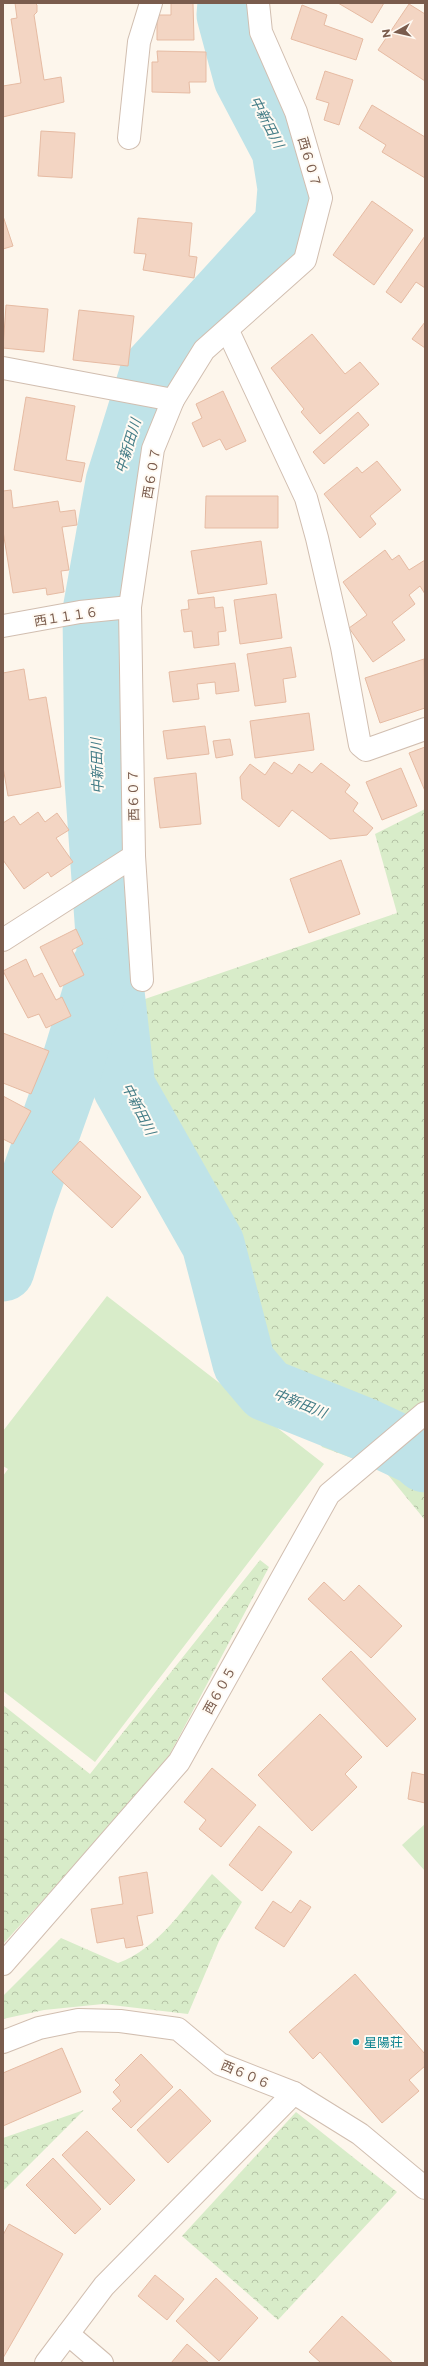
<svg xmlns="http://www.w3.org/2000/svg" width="428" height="2366" viewBox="0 0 428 2366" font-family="Montserrat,'Noto Sans JP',sans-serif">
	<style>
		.grass { fill: #d8ecc9 }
		.forest { fill: url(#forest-crowns) }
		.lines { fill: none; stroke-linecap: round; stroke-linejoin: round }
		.river { stroke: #bfe3e8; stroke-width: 63 }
		.building { fill: #f3d5c3; stroke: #e6bba3 }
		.minor-casing { stroke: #d1beb0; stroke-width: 24 }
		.minor { stroke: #fff; stroke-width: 22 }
		.culture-dot { fill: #0f9aa8; stroke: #fffaf3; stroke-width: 1.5 }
		.labels { text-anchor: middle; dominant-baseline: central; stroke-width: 4; stroke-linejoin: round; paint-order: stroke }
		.street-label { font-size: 13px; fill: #7a5c4d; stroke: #fffaf3 }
		.culture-label { font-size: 13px; fill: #0d838f; stroke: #fffaf3; text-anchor: start }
		.water-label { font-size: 14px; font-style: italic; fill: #437c86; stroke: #fffaf3 }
	</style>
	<defs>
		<pattern id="forest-crowns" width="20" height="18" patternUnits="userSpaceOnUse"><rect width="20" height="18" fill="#d8ecc9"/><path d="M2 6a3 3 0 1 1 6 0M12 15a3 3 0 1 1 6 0" fill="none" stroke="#b4c2a5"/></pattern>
	</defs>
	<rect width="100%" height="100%" fill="#fdf6ec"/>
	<g class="grass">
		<polygon points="107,1296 324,1464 95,1762 3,1691 3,1476 8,1469 3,1466 3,1431"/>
		<polygon points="425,1824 425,1871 402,1845"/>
	</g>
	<g class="forest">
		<polygon points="425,809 425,1520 384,1470 322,1447 210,1265 132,1147 145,999 397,913 375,834"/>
		<polygon points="260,1560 269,1567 162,1769 3,1944 3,1705 90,1774"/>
		<path d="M212,1874l30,28 -23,39 -31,73 -85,-10 -59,6 -41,9v-23l58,-58 57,25c41,-15 67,-57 94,-89z"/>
		<polygon points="84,2110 3,2191 3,2138"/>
		<polygon points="296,2112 397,2192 278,2320 182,2236"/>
	</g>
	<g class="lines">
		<g class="river">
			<polyline points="229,3 228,15 245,78 283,150 289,188 286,225 151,373 117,482 94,611 96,780 108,949 124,1087 213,1244 244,1363 267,1390 364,1429 417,1454 425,1461"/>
			<polyline points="3,1270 24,1201 69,1075 101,970"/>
		</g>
	</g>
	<g class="building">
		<polygon points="15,3 35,3 37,5 37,12 34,15 44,80 61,77 64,102 3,117 3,86 21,83 11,19 17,18"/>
		<polygon points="171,3 193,3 194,40 157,40 157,15 171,15"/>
		<polygon points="338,3 384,3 372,23"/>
		<polygon points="409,4 425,14 425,81 378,50"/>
		<polygon points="302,5 327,15 324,25 363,39 356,60 291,39"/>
		<polygon points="157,51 206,52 206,82 189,82 190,93 152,92 152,62 158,62"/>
		<polygon points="325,71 353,80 339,125 324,120 329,103 316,99"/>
		<polygon points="372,105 425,137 425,178 382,152 386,145 359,128"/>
		<polygon points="41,131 75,133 72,178 38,176"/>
		<polygon points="372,201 413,230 374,285 333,255"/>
		<polygon points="3,216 13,246 3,249"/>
		<polygon points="138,218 192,223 189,256 197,257 194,278 143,270 146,254 134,253"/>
		<polygon points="425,236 425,288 416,282 401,303 386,292"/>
		<polygon points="6,305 48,309 44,352 3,348"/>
		<polygon points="79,310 134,316 128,366 73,360"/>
		<polygon points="425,322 425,348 412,339"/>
		<polygon points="312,334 345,374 360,362 379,384 320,434 301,412 304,409 271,368"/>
		<polygon points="223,391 246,441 226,450 220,439 203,447 192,423 202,418 196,404"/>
		<polygon points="26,397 75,406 66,460 85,463 81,482 14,470"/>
		<polygon points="358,412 369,425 324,464 313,452"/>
		<polygon points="377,461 401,490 370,516 376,524 360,538 324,494 357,467 362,473"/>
		<polygon points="11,490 13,508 58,501 60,512 75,510 77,525 62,527 69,570 61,571 64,592 47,595 46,588 13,593 3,531 3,491"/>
		<polygon points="206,496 278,496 278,528 205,528"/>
		<polygon points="261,541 267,584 198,594 191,551"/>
		<polygon points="385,550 392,560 399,555 409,570 425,560 425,594 420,586 409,595 415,604 392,622 405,640 373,662 349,628 367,615 343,582"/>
		<polygon points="276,594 282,638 240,644 234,600"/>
		<polygon points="214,597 215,608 223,607 226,631 218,632 219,645 194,648 192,631 184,632 181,610 189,609 188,600"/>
		<polygon points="291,647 296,677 283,679 286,702 255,706 247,654"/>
		<polygon points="424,659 425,708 380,723 365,678"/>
		<polygon points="235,663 239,691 216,694 215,682 197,684 199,699 173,702 169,672"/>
		<polygon points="24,669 29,700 46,697 61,787 8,796 3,767 3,673"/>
		<polygon points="309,713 314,750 255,758 250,721"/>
		<polygon points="205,726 209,754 167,759 163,731"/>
		<polygon points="230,739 233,755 216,758 213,741"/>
		<polygon points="425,747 425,791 409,753"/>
		<polygon points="274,762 292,774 299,764 312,773 321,763 350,785 345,792 358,803 353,811 373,828 367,835 330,839 292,810 279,827 242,799 240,777 250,764 265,775"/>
		<polygon points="401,768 417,806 382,820 366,782"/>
		<polygon points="196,773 201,824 160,828 154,778"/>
		<polygon points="38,812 45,822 57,813 69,830 56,838 73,862 51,877 48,872 24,889 3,860 3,823 14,816 20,825"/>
		<polygon points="341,860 360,914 309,933 290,879"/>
		<polygon points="76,929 83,944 72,950 84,975 60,987 40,947"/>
		<polygon points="26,959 34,977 42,973 56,1000 62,997 71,1016 46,1028 39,1014 28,1018 3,971"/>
		<polygon points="3,1033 49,1051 31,1094 3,1083"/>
		<polygon points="3,1096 31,1111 13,1144 3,1139"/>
		<polygon points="80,1141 141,1197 112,1228 52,1172"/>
		<polygon points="324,1582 344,1601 359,1585 402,1626 371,1658 308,1599"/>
		<polygon points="351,1651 416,1719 387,1747 322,1679"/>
		<polygon points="320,1714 362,1757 345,1774 357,1787 312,1831 258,1775"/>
		<polygon points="212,1768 256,1805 221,1847 199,1829 206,1820 184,1802"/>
		<polygon points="412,1772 425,1775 425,1803 408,1799"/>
		<polygon points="259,1826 292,1852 262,1891 229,1865"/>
		<polygon points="147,1872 153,1913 137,1916 143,1945 126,1948 124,1938 97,1943 91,1909 123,1904 119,1877"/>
		<polygon points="300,1900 311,1907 284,1947 255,1928 273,1901 291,1913"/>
		<polygon points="355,1974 425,2054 425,2066 409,2080 419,2091 382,2123 320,2052 313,2059 289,2032"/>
		<polygon points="62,2048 81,2092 3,2126 3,2073"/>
		<polygon points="141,2054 173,2087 131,2128 112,2109 121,2101 113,2092 120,2085 115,2080"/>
		<polygon points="180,2089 211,2121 168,2163 137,2130"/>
		<polygon points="87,2131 135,2180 110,2205 62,2155"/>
		<polygon points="53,2158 101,2209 75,2234 26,2185"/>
		<polygon points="9,2224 63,2254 3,2358 3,2235"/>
		<polygon points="155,2275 184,2299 167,2320 138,2296"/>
		<polygon points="216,2278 258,2318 219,2361 176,2321"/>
		<polygon points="342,2316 393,2363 321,2363 309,2352"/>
		<polygon points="187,2344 209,2363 171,2363"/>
	</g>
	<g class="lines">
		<g class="minor-casing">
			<g id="minor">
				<polyline points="129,138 139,42 151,3"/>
				<polyline points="228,331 306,498 317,538 342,647 360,745 366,750 425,729"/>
				<polyline points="3,368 173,400"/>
				<polyline points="3,626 80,612 130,607"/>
				<polyline points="134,856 142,980"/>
				<polyline points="3,940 134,856 130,607 153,449 173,400 204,350 305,260 321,198 296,112 261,32 258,3"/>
				<polyline points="3,1964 179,1762 329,1494 425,1413"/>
				<polyline points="3,2042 39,2028 78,2020 120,2021 178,2029 220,2064 294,2093 360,2134 425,2188"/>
				<polyline points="68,2334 102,2363"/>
				<polyline points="46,2363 104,2286 294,2093"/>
			</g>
		</g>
		<use href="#minor" class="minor"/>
	</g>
	<circle class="culture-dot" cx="356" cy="2042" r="4"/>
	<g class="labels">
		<g class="street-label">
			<text transform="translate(310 162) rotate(74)">西６０７</text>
			<text transform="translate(151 473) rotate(-80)">西６０７</text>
			<text transform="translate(66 616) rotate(-9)">西１１１６</text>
			<text transform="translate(133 795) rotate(-91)">西６０７</text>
			<text transform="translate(219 1690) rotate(-61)">西６０５</text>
			<text transform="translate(246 2074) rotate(23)">西６０６</text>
		</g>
		<g class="culture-label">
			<text x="364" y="2042">星陽荘</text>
		</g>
		<g class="water-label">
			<text transform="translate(267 122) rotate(63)">中新田川</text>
			<text transform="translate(128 446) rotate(-73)">中新田川</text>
			<text transform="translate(97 766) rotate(-92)">中新田川</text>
			<text transform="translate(139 1109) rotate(63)">中新田川</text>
			<text transform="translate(300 1403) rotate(22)">中新田川</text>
		</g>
	</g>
	<rect width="428" height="2366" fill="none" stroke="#7a5c4d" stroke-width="8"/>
	<g transform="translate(396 32) rotate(262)" stroke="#fffaf3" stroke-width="3" paint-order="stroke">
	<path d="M0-3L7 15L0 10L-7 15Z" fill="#7a5c4d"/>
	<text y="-6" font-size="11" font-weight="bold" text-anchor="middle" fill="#7a5c4d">N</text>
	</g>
</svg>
